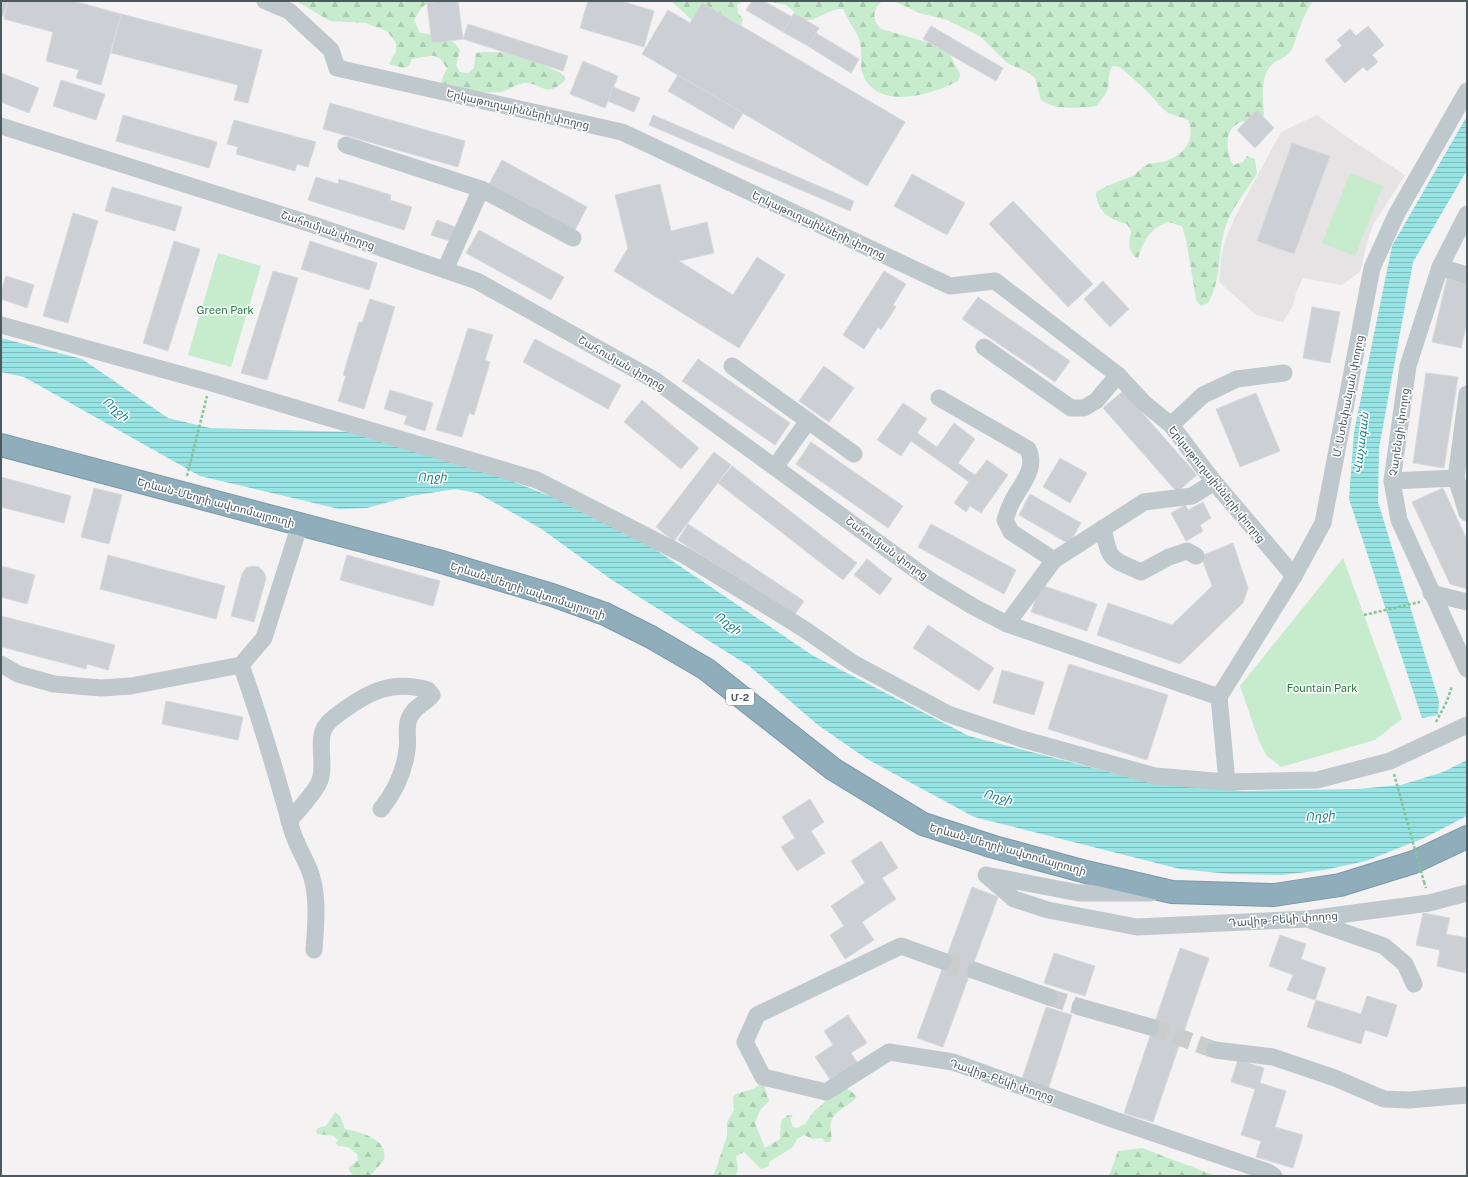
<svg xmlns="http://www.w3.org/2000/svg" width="1468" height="1177" viewBox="0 0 1468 1177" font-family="'Public Sans','Noto Sans Armenian',sans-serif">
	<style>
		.education { fill: #e5e3e4 }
		.forest { fill: url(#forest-firs) }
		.green { fill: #c6eccd }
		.water { fill: url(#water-rules) }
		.building { fill: #ccd0d4; stroke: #d7d9dc }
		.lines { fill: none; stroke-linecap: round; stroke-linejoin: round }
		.minor-tunnel { stroke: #cacccd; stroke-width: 17; stroke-dasharray: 17 8; stroke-linecap: butt }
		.highway-casing { stroke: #7a98a7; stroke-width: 24 }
		.path { stroke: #81c797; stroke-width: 2.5; stroke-dasharray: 3 2; stroke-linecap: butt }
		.minor { stroke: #bfc8cd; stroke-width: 17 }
		.highway { stroke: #8fadbb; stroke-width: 22 }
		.path-bridge { stroke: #81c797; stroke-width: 2.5; stroke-dasharray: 3 2; stroke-linecap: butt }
		.labels { text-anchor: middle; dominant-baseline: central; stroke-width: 3; stroke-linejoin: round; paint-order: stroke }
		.shield { fill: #fff; stroke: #818a8e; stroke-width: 1 }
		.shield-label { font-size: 10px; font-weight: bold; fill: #4b585e }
		.street-label { font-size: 11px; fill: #4b585e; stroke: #fff }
		.park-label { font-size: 11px; fill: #217a3c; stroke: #fff }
		.water-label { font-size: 12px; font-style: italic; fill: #198384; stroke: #fff }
	</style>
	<defs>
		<pattern id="forest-firs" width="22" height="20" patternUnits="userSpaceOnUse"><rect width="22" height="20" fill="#c6eccd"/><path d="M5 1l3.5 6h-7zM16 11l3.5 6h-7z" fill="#acccb2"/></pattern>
		<pattern id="water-rules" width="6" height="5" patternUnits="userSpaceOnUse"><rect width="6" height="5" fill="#98e3e4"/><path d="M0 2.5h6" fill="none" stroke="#7ebbbc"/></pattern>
	</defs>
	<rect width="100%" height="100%" fill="#f4f2f2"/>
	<polygon class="education" points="1317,115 1347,137 1405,175 1374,223 1369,236 1360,272 1342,285 1303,278 1296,293 1293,306 1283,322 1256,315 1219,282 1221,258 1225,241 1235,217 1281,132"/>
	<g class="forest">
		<path d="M296,1h135l-9,6 -8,13 6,13c17,2 30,2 40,17l-4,15 4,7 8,1 6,-5 2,-15 9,-1 32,1 44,20 5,6c-20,21 -23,4 -41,4 -10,1 -17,8 -26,9 -19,2 -40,-4 -58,-9l2,-7 4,-7c-10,-20 -17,-12 -35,-10l-3,7 -6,2 -14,-4 7,-13v-8l-9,-12 -21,-8 -36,-2z"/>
		<polygon points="671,1 743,1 737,5 738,13 743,19 741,26 692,20"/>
		<path d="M765,1h118c-11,7 -11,19 -2,28l56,16 12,8 11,21 -2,7c-26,14 -83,31 -96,-9 -2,-7 0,-16 -1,-24 -1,-11 -5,-16 -11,-25 -2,-4 -4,-9 -7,-14 -15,-1 -24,12 -39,11l-18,-15z"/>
		<path d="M894,1h419c-11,15 -14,31 -21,48 -4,7 -10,9 -17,13 -16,11 -12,36 -11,53 -8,7 -14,4 -23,7 -18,6 -15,29 -8,43l10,-3 4,-6 8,3 2,15c-11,17 -24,32 -31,51 -9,25 -4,55 -18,78l-7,3 -5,-6 -10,-61 -4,-13 -14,-4c-17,5 -26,20 -30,37 -11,-9 -9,-16 -7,-28l-4,-7c-18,-5 -30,-12 -31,-32 11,-7 22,-10 34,-15 7,-3 11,-10 18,-13 4,-1 10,-1 15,-2 19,-6 34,-21 25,-42l-20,-7 -6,-5 -15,-17 -27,-24 -7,-1c-6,7 -3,13 -5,22 -2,7 -7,12 -11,18 -19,2 -40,5 -56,-6l-6,-22 -6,-5 -22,-10 -26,-26 -34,-17 -28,-7z"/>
		<path d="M840,1083l17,13c-5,9 -18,12 -24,21 -6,10 1,17 -3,25h-5l-3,-4 -9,1 -9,-4 -7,4 -4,8 -24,15v4l-8,3 -17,-17 -8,4 2,14 -3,6h-23l3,-4 12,-36v-14l7,-12 -1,-13 3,-3 17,-5 7,-5h4l5,17 -9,9 -5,13 10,25 15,-9 1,-18 7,-6h5l-3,4 3,8 4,1 8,-4 8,-12 10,-8 7,-11z"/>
		<path d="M335,1112l5,4 5,13c15,3 44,10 39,31l-14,16h-19l2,-1 -4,-5v-3l9,-7 -1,-6 -9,-7 -10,-1 -2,-3 2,-3 -4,-4 -17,-2 -1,-3 2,-3 8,-2z"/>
		<polygon points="1142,1148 1216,1176 1109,1176 1118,1151"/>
	</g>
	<g class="green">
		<polygon points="1350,173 1383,186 1355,256 1322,243"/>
		<polygon points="218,253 261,266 231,367 188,355"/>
		<polygon points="1343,558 1402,719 1375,740 1281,767 1267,756 1259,741 1240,686"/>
	</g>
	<g class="water">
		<polygon points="1467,116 1467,170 1413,262 1379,448 1378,502 1439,701 1438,715 1422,718 1349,499 1354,432 1392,246"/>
		<polygon points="1,338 82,359 168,418 210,428 351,432 496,475 555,498 653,548 812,655 969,736 1144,781 1243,791 1357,789 1401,785 1443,772 1467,760 1467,816 1424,838 1366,861 1324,870 1281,875 1229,874 1180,869 974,817 867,759 818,725 749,666 612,580 540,528 477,493 455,489 411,496 367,508 339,509 200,476 24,377 1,372"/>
	</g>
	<g class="building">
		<polygon points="1,1 8,1 3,16 1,15"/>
		<polygon points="8,1 73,1 121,14 101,85 76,78 79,70 46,61 53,32 4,19"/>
		<polygon points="442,1 458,1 463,39 432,43 427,3"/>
		<polygon points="588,1 621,1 654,11 644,47 580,28"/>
		<polygon points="752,1 764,1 792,17 783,32 746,10"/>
		<polygon points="702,3 905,122 867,186 642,54 668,10 690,23"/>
		<polygon points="794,13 819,28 808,46 783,32"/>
		<polygon points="121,14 262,50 248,103 234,100 238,85 111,53"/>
		<polygon points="468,24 568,56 563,71 463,39"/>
		<polygon points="931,26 1003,68 996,81 923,39"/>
		<polygon points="1368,26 1384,45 1372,55 1378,62 1367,71 1363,67 1345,83 1325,60 1342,46 1337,40 1350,29 1356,36"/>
		<polygon points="816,33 859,59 851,73 808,46"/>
		<polygon points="583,61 618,76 605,108 570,94"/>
		<polygon points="1,73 39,88 29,113 1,102"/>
		<polygon points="678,75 743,113 733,129 668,91"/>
		<polygon points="61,80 105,94 96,120 53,106"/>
		<polygon points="613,87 640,98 634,112 608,101"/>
		<polygon points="330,103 465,141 458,167 323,129"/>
		<polygon points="1257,110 1274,128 1255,148 1237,130"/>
		<polygon points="123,115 217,142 209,168 116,141"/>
		<polygon points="653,115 854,201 850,211 649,125"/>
		<polygon points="234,120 316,142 308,167 297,164 295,171 236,154 238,147 227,144"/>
		<polygon points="1292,143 1330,156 1294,254 1257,241"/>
		<polygon points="502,160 587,207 575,230 489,184"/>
		<polygon points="912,174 965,203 947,235 894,206"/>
		<polygon points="316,177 338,184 339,179 391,195 390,200 412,207 404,230 308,200"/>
		<polygon points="660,184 671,231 707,222 714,253 679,261 733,295 757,257 785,275 739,348 614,271 628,248 615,195"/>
		<polygon points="112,187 182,207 175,231 105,211"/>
		<polygon points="1013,201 1093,284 1068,307 989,224"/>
		<polygon points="73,213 98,221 68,323 43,316"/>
		<polygon points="437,220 455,227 450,241 431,235"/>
		<polygon points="479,230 564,277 551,300 466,253"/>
		<polygon points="174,241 200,249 168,351 143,343"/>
		<polygon points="310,241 377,263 369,290 301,269"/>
		<polygon points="273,271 298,278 267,380 241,373"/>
		<polygon points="884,271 906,284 893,305 896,307 881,330 878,327 864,349 843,335"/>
		<polygon points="1448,274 1467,278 1467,322 1461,348 1432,342"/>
		<polygon points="6,276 34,285 27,308 1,299 1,291"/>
		<polygon points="1103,281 1129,309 1110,327 1084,299"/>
		<polygon points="978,297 1070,361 1055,382 962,319"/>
		<polygon points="370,299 395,307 364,409 338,401 346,376 343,375 359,322 362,323"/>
		<polygon points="1312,307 1340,312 1330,363 1303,358"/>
		<polygon points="468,328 493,335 485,360 490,362 474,415 469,413 462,437 436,430"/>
		<polygon points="535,339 621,385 608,409 523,362"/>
		<polygon points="698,359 790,423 775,445 682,381"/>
		<polygon points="824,366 854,388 829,422 799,401"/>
		<polygon points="1426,373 1458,377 1444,468 1413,463"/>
		<polygon points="390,390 433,403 425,431 404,424 407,416 384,409"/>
		<polygon points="1123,391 1197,475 1177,492 1103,408"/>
		<polygon points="1256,393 1280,451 1240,467 1216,409"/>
		<polygon points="642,400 699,448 681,469 624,422"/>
		<polygon points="903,403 927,419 917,433 937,447 954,423 975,439 958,463 975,475 987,460 1008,475 981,513 970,506 966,512 954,503 969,482 911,441 901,456 877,440"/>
		<polygon points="811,442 903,506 888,528 796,464"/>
		<polygon points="714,452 731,465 674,541 656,527"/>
		<polygon points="1060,458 1087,473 1070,503 1043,487"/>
		<polygon points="732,466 857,563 843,580 718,483"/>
		<polygon points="1,477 71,496 64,523 1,507"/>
		<polygon points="94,488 122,495 109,544 81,537"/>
		<polygon points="1443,488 1467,540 1467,589 1450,584 1412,502"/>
		<polygon points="1030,494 1081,523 1069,544 1019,515"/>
		<polygon points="1203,502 1211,518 1200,525 1203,531 1186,541 1171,513 1185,505 1188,510"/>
		<polygon points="688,524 804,601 793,617 678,540"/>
		<polygon points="931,524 1016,570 1004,594 918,547"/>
		<polygon points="1233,543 1248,588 1243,603 1180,664 1097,635 1108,603 1172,625 1212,586 1201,556"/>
		<polygon points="108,555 225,586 216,619 100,589"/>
		<polygon points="347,555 440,581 433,606 340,580"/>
		<polygon points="867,559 892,579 880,595 854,575"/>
		<polygon points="1,566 35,575 27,604 1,597"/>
		<polygon points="252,566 259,567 264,572 266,578 254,622 231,616 242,574 246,568"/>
		<polygon points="1041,585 1097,604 1087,631 1031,612"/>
		<polygon points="1,616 115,645 108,670 87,664 86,669 2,647"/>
		<polygon points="928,625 994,668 979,691 913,648"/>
		<polygon points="1069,664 1168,695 1147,760 1048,729"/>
		<polygon points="1002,670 1044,682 1034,715 993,703"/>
		<polygon points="166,701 243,717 238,740 162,724"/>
		<polygon points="810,799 824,822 811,831 825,853 797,871 781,847 795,838 782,817"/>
		<polygon points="881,841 898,868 882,878 896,899 862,922 874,940 845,959 830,935 844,926 831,906 865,883 851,861"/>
		<polygon points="972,887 998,897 943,1047 917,1038"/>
		<polygon points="1423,913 1450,918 1446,934 1467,938 1467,964 1465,973 1437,966 1440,950 1416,945"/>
		<polygon points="1280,935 1306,944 1301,959 1326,968 1315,1000 1287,990 1293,975 1269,966"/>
		<polygon points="1180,948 1209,958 1153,1122 1124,1113"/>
		<polygon points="1054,953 1095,966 1085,996 1044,983"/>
		<polygon points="1367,996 1397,1005 1387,1037 1365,1030 1361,1044 1307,1027 1316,1000 1361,1014"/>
		<polygon points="1046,1007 1072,1015 1048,1090 1021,1082"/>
		<polygon points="848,1015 867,1043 851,1053 860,1067 834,1085 815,1057 833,1045 824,1031"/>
		<polygon points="1238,1060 1264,1068 1260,1083 1286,1091 1275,1127 1303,1135 1293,1168 1256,1157 1261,1141 1241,1135 1255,1089 1231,1082"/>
	</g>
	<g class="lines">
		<g class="minor-tunnel">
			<polyline points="943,961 976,971"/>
			<polyline points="1049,997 1080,1007"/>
			<polyline points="1151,1027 1215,1050"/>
		</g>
		<g class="highway-casing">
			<polyline id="highway" points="1,445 435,560 552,595 605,614 651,637 706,669 833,769 923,824 994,847 1086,872 1172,892 1274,895 1340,885 1414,862 1467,837"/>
		</g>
		<g class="path">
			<polyline points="187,476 207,396"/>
			<polyline points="1364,615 1420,602"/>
			<polyline points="1436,722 1447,701 1452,686"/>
			<polyline points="1424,882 1426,888"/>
		</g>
		<g class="minor">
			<polyline points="265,1 289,11 331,50 337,68 622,132 950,286 995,281 1118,375 1144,403 1171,425 1214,482 1294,576"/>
			<polyline points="1,126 314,225 477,281 656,381 931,581 974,607 1007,624 1219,697"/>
			<polyline points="346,145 481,189 573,238"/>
			<polyline points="1467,214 1440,267 1408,366 1392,481 1399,520 1467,669"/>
			<polyline points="1440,267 1467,275"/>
			<polyline points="445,270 481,189"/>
			<polyline points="1,325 212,383 537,480 684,555 804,629 853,663 948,714 1022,739 1155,776 1227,782 1317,780 1390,761 1467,725"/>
			<polyline points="984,347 1071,408 1084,408 1096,401 1118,375"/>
			<polyline points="732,366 854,454"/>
			<path d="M939,398l89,51c10,21 -9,37 -17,55 -3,5 -4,11 -6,16l6,12 43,28"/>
			<polyline points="1171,425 1203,395 1237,379 1284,373"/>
			<polyline points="775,467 808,421"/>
			<polyline points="1456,478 1467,394"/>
			<polyline points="1392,481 1456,478 1467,513"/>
			<path d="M1103,528c7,34 7,30 38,44l28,-15 18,-6 9,5"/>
			<polyline points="1431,593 1467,602"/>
			<polyline points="1007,624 1054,560 1144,502 1192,496 1214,482"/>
			<polyline points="1,664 18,674 54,684 101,688 131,686 241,665 264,638 300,524"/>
			<path d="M241,665c19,53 35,107 50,162 4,16 12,27 18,42 10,24 7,55 5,81"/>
			<polyline points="1219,697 1294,576 1323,523 1372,268 1396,215 1467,91"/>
			<polyline points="1219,697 1227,782"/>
			<path d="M289,821c8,-9 28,-31 31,-41 5,-15 -1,-30 2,-45 2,-11 11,-17 19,-23 29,-21 51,-32 87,-22l4,5c-7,9 -19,12 -23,24 -4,9 0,21 -2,31 -3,22 -12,42 -26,59"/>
			<polyline points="1151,893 1079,893 986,875 1014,899 1048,910 1137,927 1308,919 1429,903 1467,893"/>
			<polyline points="1312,921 1384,946 1405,964 1414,984"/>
			<polyline points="943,961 901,946 757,1015 745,1042 763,1077 826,1092 889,1052 953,1062 1112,1119 1268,1172 1274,1176"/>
			<polyline points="976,971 1049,997"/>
			<polyline points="1080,1007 1151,1027"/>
			<polyline points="1215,1050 1273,1057 1335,1078 1384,1099 1409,1100 1467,1095"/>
		</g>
		<use href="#highway" class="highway"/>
		<polyline class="path-bridge" points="1394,774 1424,882"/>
	</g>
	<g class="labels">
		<rect class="shield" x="726" y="689" width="28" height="16" rx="3"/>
		<g class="shield-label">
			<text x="740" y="697">Մ-2</text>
		</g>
		<g class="street-label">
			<text transform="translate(518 109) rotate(13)">Երկաթուղայինների փողոց</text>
			<text transform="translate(819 225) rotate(25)">Երկաթուղայինների փողոց</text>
			<text transform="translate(328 230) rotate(19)">Շահումյան փողոց</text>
			<text transform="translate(622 363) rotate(30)">Շահումյան փողոց</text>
			<text transform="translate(1348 396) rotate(-79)">Մ. Ստեփանյան փողոց</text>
			<text transform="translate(1399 432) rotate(-82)">Չարենցի փողոց</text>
			<text transform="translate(1217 484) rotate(51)">Երկաթուղայինների փողոց</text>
			<text transform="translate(216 502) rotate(15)">Երևան-Մեղրի ավտոմայրուղի</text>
			<text transform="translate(887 548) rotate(36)">Շահումյան փողոց</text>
			<text transform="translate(528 590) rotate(18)">Երևան-Մեղրի ավտոմայրուղի</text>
			<text transform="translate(1008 849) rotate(16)">Երևան-Մեղրի ավտոմայրուղի</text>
			<text transform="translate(1283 919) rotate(-4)">Դավիթ-Բեկի փողոց</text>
			<text transform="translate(1002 1080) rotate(19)">Դավիթ-Բեկի փողոց</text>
		</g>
		<g class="park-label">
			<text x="225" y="310">Green Park</text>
			<text x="1322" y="688">Fountain Park</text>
		</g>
		<g class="water-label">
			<text transform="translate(116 409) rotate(40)">Ողջի</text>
			<text transform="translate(1361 443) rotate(-83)">Վաչագան</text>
			<text transform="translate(432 477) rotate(-2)">Ողջի</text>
			<text transform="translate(728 623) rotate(36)">Ողջի</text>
			<text transform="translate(998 797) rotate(15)">Ողջի</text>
			<text transform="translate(1320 816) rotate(-5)">Ողջի</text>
		</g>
	</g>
	<rect width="1468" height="1177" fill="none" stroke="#4b585e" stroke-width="4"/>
</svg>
